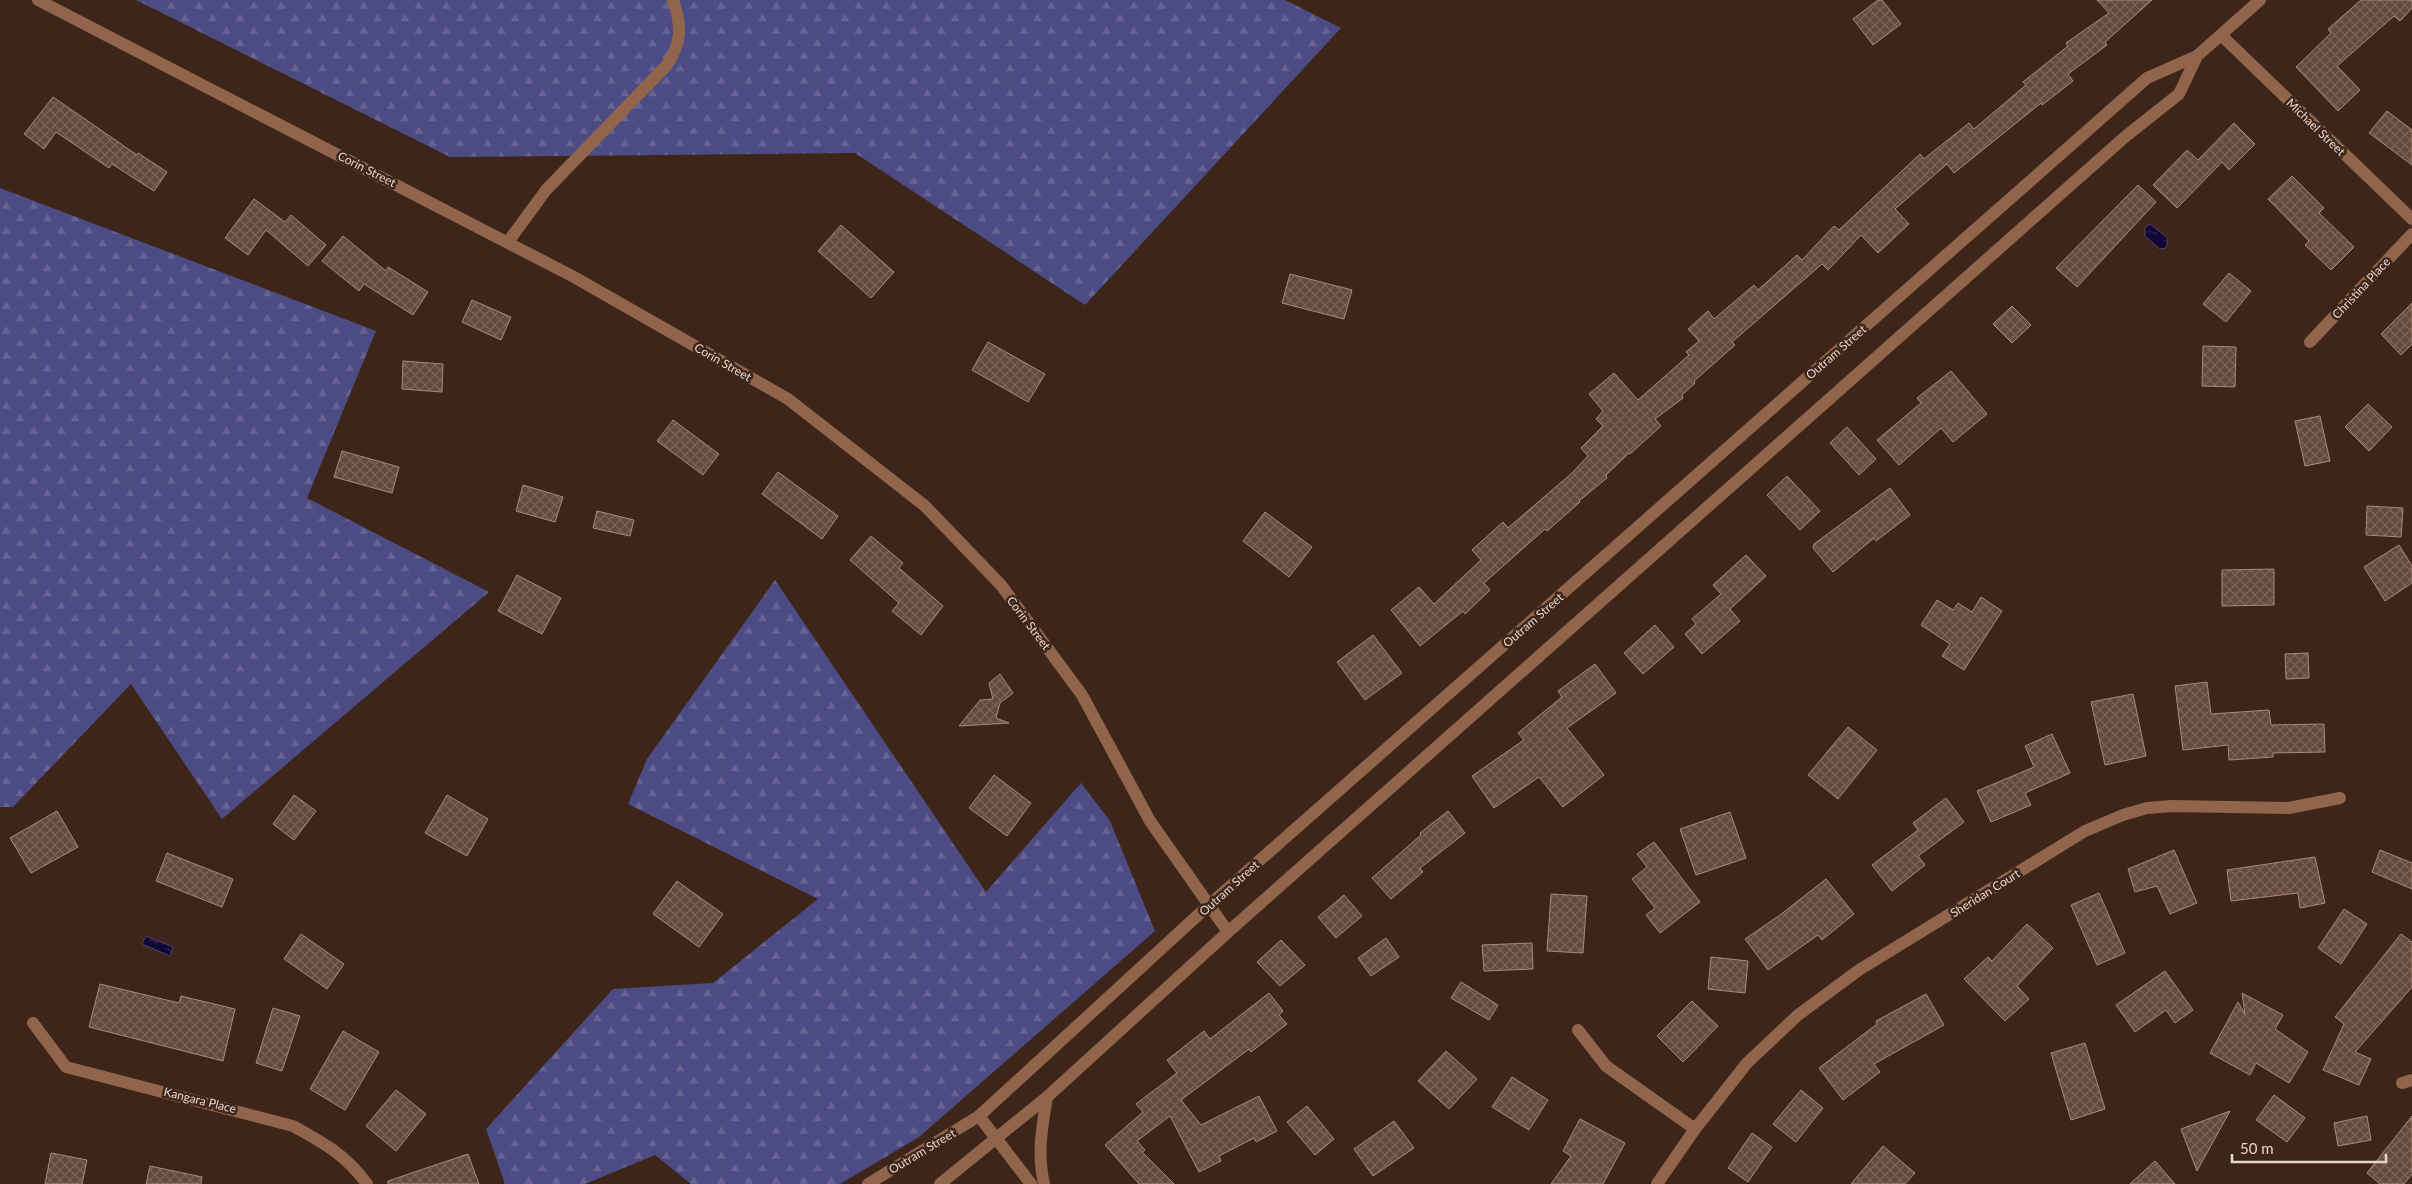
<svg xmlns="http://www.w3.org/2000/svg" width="2412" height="1184" viewBox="0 0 2412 1184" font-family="Lato,sans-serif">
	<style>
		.forest { fill: url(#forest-firs) }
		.water { fill: url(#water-ripples); stroke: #504465 }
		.building { fill: url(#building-cross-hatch); stroke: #a78a7a }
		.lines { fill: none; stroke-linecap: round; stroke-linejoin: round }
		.minor { stroke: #90654c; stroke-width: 12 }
		.labels { text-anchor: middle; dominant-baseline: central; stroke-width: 5; stroke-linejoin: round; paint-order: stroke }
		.street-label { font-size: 12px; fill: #e5d6cd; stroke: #3d2619 }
	</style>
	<defs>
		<pattern id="forest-firs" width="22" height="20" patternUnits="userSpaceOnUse" patternTransform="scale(1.25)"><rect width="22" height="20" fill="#4c4b83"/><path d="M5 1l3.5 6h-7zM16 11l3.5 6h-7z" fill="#666493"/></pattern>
		<pattern id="water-ripples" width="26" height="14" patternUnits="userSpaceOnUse" patternTransform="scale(1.25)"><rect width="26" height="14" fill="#100638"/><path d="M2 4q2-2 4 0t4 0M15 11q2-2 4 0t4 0" fill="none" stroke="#332a54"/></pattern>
		<pattern id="building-cross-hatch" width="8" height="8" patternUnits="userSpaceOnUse" patternTransform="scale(1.25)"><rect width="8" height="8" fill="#644a3c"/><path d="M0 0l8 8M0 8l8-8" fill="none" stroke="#7a6357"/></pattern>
	</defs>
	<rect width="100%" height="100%" fill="#3d2619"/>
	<g class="forest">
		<polygon points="136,0 1285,0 1341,28 1085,305 855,153 450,157"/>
		<polygon points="0,188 376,331 307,498 489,592 222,819 131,684 13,807 0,807"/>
		<polygon points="775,580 986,892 1081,783 1110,821 1155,931 919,1137 840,1184 691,1184 655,1155 585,1184 505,1184 486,1129 613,989 713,983 818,899 628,804 647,759"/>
	</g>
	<g class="water">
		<polygon points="2150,224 2168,238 2166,248 2160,249 2145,236 2145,228"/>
		<polygon points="146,936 173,947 170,956 142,944"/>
	</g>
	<g class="building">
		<polygon points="1878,0 1882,0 1901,24 1873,45 1853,19"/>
		<polygon points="2097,0 2152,0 2105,42 2107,45 2068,74 2073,81 2042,105 2041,103 1954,173 1947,164 1895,209 1909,224 1878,253 1861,235 1828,270 1822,264 1732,342 1735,345 1694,381 1695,383 1682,395 1683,398 1655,419 1661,426 1630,454 1629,453 1606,475 1607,478 1579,501 1580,502 1547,531 1545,529 1484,583 1490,590 1465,614 1463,611 1420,646 1391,610 1419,587 1434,604 1481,560 1472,550 1503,522 1508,528 1572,473 1588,456 1581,448 1603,426 1596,419 1603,411 1589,394 1614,373 1638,400 1689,355 1686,352 1699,341 1688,329 1708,311 1714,319 1754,285 1758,290 1797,255 1802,260 1834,226 1839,230 1920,154 1924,159 1969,123 1974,129 2026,85 2023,82 2068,46 2066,43 2109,13"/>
		<polygon points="2361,0 2412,0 2412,8 2400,21 2394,16 2337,66 2360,90 2338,111 2296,67 2331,33 2328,29"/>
		<polygon points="53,97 137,155 138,153 167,172 154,191 112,164 109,168 56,132 44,149 24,134"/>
		<polygon points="2387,111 2412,130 2412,165 2369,133"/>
		<polygon points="2234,123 2255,144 2229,170 2222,162 2177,208 2153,185 2187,150 2198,160"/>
		<polygon points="2292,176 2324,208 2319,213 2354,247 2331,270 2305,245 2309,241 2268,199"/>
		<polygon points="2138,185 2156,202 2077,287 2056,268"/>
		<polygon points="254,199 285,222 291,215 326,245 308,266 266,230 248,255 225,238"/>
		<polygon points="841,225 894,272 871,298 818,251"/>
		<polygon points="343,236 386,271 388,267 428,292 413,315 364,284 359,291 322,261"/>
		<polygon points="2229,273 2251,291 2226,322 2203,304"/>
		<polygon points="1290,274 1352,290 1344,319 1282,303"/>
		<polygon points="472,300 511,317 501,340 462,322"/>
		<polygon points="2412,303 2412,344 2401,355 2381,334"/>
		<polygon points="2012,306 2031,325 2012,343 1993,324"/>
		<polygon points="988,342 1045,374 1028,402 972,370"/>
		<polygon points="2203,346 2236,347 2235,387 2202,386"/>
		<polygon points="403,361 443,364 442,392 402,389"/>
		<polygon points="1951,371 1987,414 1953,442 1941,428 1899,465 1877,440 1921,403 1917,398"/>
		<polygon points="2368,404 2392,427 2369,451 2345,427"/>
		<polygon points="2320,416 2330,461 2305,466 2295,421"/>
		<polygon points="673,420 719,454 703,475 657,441"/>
		<polygon points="1847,427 1876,459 1859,475 1830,443"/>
		<polygon points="342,451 399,467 392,493 334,477"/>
		<polygon points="778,472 838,516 822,539 762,494"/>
		<polygon points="1787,476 1820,511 1800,530 1767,495"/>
		<polygon points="523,485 563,497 555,522 516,511"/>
		<polygon points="1890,488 1910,515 1876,541 1874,538 1833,572 1813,548 1814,544"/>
		<polygon points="2367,506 2403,508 2401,537 2366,535"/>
		<polygon points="597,511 634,520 630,536 593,528"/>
		<polygon points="1265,512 1312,547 1289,577 1243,541"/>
		<polygon points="871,536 903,563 899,568 943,606 921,635 892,611 899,603 850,560"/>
		<polygon points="2399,545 2412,566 2412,583 2385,601 2364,567"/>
		<polygon points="1746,555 1766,576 1730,609 1740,621 1702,654 1685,634 1696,624 1692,619 1721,594 1713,585"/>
		<polygon points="2274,569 2274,605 2222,606 2222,570"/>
		<polygon points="517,575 561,598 542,634 498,611"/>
		<polygon points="1981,597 2002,611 1964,670 1942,656 1950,644 1921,625 1937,600 1953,610 1958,603 1972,612"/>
		<polygon points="1655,625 1674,647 1643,674 1624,653"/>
		<polygon points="1373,635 1402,673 1365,700 1337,662"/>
		<polygon points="2308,653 2309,678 2286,679 2285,654"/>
		<polygon points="1595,664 1616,693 1567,728 1604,775 1563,807 1539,777 1494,808 1472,776 1524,740 1518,733 1562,697 1558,691"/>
		<polygon points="1000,674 1013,693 1000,703 996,718 1009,723 959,726 980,700 993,699 989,683"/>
		<polygon points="2207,682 2211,714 2269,710 2271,725 2324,724 2325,752 2273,753 2273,757 2229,760 2228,745 2183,750 2175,686"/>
		<polygon points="2133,694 2146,756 2105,765 2091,702"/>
		<polygon points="1848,727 1877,750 1838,799 1808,775"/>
		<polygon points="2052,734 2070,773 2025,793 2031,805 1991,822 1977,791 2034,767 2025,746"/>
		<polygon points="994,775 1031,803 1007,836 969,808"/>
		<polygon points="294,795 316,811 294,840 273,824"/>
		<polygon points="447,795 488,819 467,856 425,833"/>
		<polygon points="1946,798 1964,822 1918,856 1925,865 1892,891 1872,865 1918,830 1913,823"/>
		<polygon points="57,811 78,847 31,873 10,838"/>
		<polygon points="1448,811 1465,833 1420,868 1423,872 1391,899 1372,878 1421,835 1420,833"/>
		<polygon points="1730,812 1746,858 1696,875 1680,829"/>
		<polygon points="1654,842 1700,902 1660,933 1646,915 1655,908 1632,879 1647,867 1637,854"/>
		<polygon points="2174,850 2197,903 2170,914 2157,886 2135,892 2128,869"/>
		<polygon points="2380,850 2412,863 2412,889 2372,872"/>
		<polygon points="167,853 233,879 222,907 156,881"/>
		<polygon points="2315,857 2325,903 2300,908 2298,893 2231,901 2227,870"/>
		<polygon points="1826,879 1854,914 1822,940 1818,935 1768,970 1745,939 1780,915"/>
		<polygon points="677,881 723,914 699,947 653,914"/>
		<polygon points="2099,893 2125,953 2097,965 2071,905"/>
		<polygon points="1551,894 1587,896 1583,953 1547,951"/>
		<polygon points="1344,895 1362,916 1336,938 1318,917"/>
		<polygon points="2344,909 2367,924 2341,964 2318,948"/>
		<polygon points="2027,924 2053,948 2017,986 2029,999 2005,1021 1964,979 1988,957 1992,961"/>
		<polygon points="301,934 344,964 327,989 284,959"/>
		<polygon points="2401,934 2412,942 2412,987 2355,1052 2371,1059 2359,1085 2323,1070 2344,1024 2335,1017"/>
		<polygon points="1386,938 1399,957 1371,976 1358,958"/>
		<polygon points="1281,940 1305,965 1280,986 1257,962"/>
		<polygon points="1532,943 1533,969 1484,971 1482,945"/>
		<polygon points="1711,957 1748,961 1745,993 1708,989"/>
		<polygon points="2165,971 2193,1010 2175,1023 2166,1010 2135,1032 2116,1005"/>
		<polygon points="1461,982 1498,1005 1489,1020 1451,998"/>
		<polygon points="100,984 179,1003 181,996 235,1009 223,1061 89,1027"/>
		<polygon points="1269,993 1283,1011 1279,1015 1287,1024 1251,1052 1249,1049 1181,1100 1201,1125 1259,1096 1277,1131 1256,1142 1254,1138 1219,1156 1221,1161 1199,1172 1170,1116 1137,1141 1145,1150 1142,1152 1174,1184 1139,1184 1105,1145 1143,1112 1136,1104 1177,1073 1167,1060 1204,1031 1210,1039"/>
		<polygon points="2242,993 2283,1015 2275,1029 2308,1052 2289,1083 2256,1063 2250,1075 2210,1053 2238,1002 2245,1014"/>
		<polygon points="1926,994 1944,1025 1874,1064 1880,1072 1843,1100 1819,1068 1877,1024 1876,1021"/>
		<polygon points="1692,1001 1718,1026 1683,1062 1657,1036"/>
		<polygon points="273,1008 300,1016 282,1071 256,1063"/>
		<polygon points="343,1031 379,1052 345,1110 310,1089"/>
		<polygon points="2085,1043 2105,1109 2071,1120 2051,1053"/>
		<polygon points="1446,1051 1477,1079 1449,1109 1418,1081"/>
		<polygon points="1512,1077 1548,1100 1529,1130 1492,1107"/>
		<polygon points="396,1090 426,1114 396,1151 366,1126"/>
		<polygon points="1801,1090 1823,1108 1796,1142 1773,1124"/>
		<polygon points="2274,1095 2305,1118 2287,1142 2256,1120"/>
		<polygon points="1307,1106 1334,1139 1315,1155 1287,1122"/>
		<polygon points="2230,1111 2197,1171 2181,1129"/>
		<polygon points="2367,1116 2371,1140 2338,1146 2334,1123"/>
		<polygon points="2412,1116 2412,1174 2404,1184 2380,1184 2367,1173"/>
		<polygon points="1580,1119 1625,1143 1603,1184 1551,1184 1571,1156 1563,1151"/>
		<polygon points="1394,1121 1414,1148 1373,1176 1354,1149"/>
		<polygon points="1752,1133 1772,1147 1748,1182 1728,1168"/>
		<polygon points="1883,1146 1915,1173 1905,1184 1851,1184"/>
		<polygon points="51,1153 87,1160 82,1184 45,1184"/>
		<polygon points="468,1154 479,1184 388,1184 388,1181"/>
		<polygon points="2155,1161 2175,1184 2130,1184"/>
		<polygon points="150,1166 202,1177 201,1184 146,1184"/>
	</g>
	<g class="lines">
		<g class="minor">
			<polyline points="38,0 574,277 730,366 788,399 925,506 1001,585 1082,695 1150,821 1228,932"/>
			<polyline points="2221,35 2412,219"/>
			<path d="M508,242l38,-52 121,-125c15,-24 15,-38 6,-65"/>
			<polyline points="2310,342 2412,234"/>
			<path d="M33,1023l33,44 227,59c31,17 53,29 74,58"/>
			<polyline points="1578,1030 1606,1066 1695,1129"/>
			<polyline points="2402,1083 2412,1080"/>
			<polyline points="979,1116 1031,1184"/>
			<polyline points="868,1184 979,1116 1209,905 2147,78 2197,56 2260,0"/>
			<polyline points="940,1184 1047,1097 1228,932 2126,136 2179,94 2197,56"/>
			<path d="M1044,1184c-7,-30 -2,-57 3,-87"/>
			<polyline points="1657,1184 1695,1129 1747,1063 1798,1015 1859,970 2085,831 2123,815 2147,808 2172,806 2289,808 2340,798"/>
		</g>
	</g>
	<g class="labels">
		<g class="street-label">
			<text transform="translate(2316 127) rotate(44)">Michael Street</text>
			<text transform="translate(367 169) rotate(27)">Corin Street</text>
			<text transform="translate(2361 288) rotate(-47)">Christina Place</text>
			<text transform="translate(1836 352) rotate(-41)">Outram Street</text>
			<text transform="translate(723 362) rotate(30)">Corin Street</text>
			<text transform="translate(1533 620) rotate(-41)">Outram Street</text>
			<text transform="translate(1029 623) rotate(53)">Corin Street</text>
			<text transform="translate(1229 888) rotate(-42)">Outram Street</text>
			<text transform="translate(1985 893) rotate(-32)">Sheridan Court</text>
			<text transform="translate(200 1100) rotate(14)">Kangara Place</text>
			<text transform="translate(922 1151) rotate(-31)">Outram Street</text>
		</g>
	</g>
	<path d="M2232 1154v8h154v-8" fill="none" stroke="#e5d6cd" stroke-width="2.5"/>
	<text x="2240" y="1154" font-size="15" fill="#e5d6cd" stroke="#3d2619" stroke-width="4" paint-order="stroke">50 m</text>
</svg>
